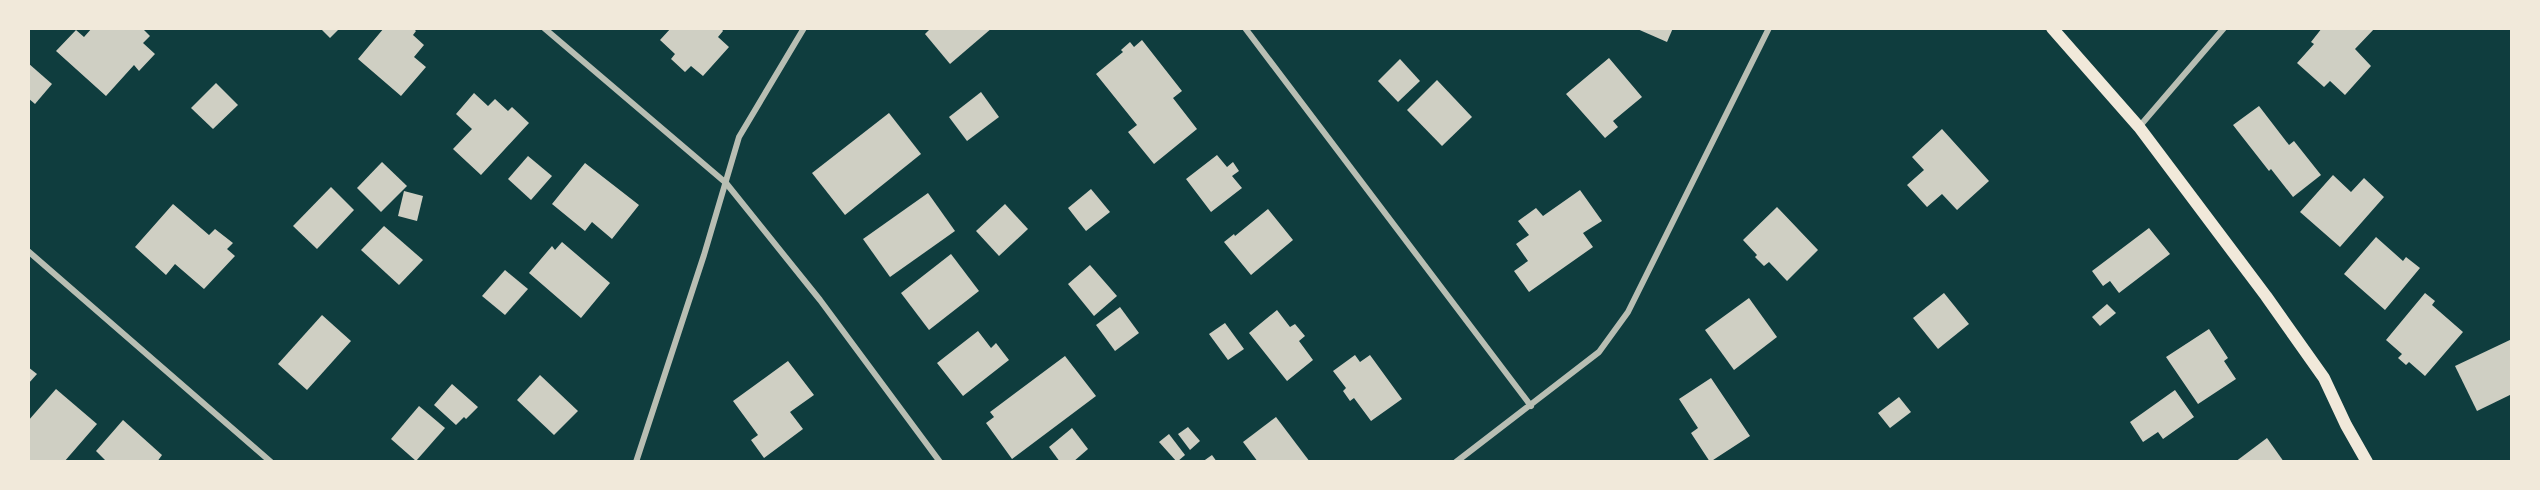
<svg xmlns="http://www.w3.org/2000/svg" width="2540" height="490" viewBox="0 0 2540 490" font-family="'Times New Roman',serif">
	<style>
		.building { fill: #cfcfc3 }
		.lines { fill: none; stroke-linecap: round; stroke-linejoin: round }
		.minor { stroke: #b8beb3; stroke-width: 6 }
		.secondary { stroke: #f1e9da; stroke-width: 12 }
	</style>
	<rect width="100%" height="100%" fill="#0f3d3e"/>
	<g class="building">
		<polygon points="92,28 142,28 150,36 143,43 155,54 139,71 134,65 106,96 56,51 76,30 84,37"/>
		<polygon points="320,28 340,28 330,38"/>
		<polygon points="384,28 413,28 416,31 413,35 424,45 414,57 426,67 401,96 358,59"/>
		<polygon points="671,28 721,28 723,31 718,37 729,47 703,76 691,66 685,72 671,59 675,54 660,40"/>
		<polygon points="931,28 992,28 950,64 925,34"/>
		<polygon points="1635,28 1673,28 1667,42"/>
		<polygon points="2322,28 2375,28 2355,49 2371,66 2345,95 2330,81 2324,87 2297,63 2314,44 2311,42"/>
		<polygon points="1142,40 1182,91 1173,98 1197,129 1154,164 1128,132 1137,125 1096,74 1123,52 1121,50 1130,42 1134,47"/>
		<polygon points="1609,58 1642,97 1613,121 1618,127 1605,138 1566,94"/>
		<polygon points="1400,59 1420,81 1398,102 1378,81"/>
		<polygon points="28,63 52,84 35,104 28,98"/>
		<polygon points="1437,80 1472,117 1442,146 1407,110"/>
		<polygon points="216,83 238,105 213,129 191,108"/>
		<polygon points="981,92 999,117 967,141 949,117"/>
		<polygon points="474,93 488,106 495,99 508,111 512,107 529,123 481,175 453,149 472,129 456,114"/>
		<polygon points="2259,106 2289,145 2294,141 2321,175 2293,197 2271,169 2269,171 2233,125"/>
		<polygon points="889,113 921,154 845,215 812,173"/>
		<polygon points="1942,129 1989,181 1957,210 1942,194 1927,207 1907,185 1924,170 1912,157"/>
		<polygon points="1217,155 1227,167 1233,162 1239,171 1232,176 1242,188 1211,212 1186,179"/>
		<polygon points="528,156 552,176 531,200 508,179"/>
		<polygon points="382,162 407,186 381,212 357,188"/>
		<polygon points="585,163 639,205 612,239 592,222 585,231 552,204"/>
		<polygon points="2333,175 2351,192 2364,178 2384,197 2340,247 2300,212"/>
		<polygon points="331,187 354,210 317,249 293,226"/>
		<polygon points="1091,189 1110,212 1086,231 1068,208"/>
		<polygon points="1580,190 1602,221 1583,233 1593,247 1529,292 1514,271 1528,261 1516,244 1529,235 1518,221 1536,208 1543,216"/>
		<polygon points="404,191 423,196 417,221 398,216"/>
		<polygon points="928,193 955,231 890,277 863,239"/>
		<polygon points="173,204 209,235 215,229 233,243 227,249 235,256 204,289 175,264 166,275 135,247"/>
		<polygon points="1005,204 1028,229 999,256 976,231"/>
		<polygon points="1777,207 1818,250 1787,281 1769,262 1764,266 1755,257 1757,255 1743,240"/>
		<polygon points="1268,209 1293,240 1251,275 1224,242 1234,234 1235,236"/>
		<polygon points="384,226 423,260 399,285 361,250"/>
		<polygon points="2149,228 2170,254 2119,293 2110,281 2103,286 2092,271"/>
		<polygon points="2376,237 2403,261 2406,257 2420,268 2385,310 2344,274"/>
		<polygon points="562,242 610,283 581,318 529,273 552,246 555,250"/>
		<polygon points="951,254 979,291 929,330 901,293"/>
		<polygon points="1090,265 1117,296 1094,316 1068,284"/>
		<polygon points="505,270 528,289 505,315 482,296"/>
		<polygon points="1944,293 1969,324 1938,349 1913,318"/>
		<polygon points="2425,293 2435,301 2432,305 2463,332 2425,376 2409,362 2406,365 2398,358 2402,354 2386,340"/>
		<polygon points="1749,298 1777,337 1734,370 1705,330"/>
		<polygon points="2107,304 2116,313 2100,326 2092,317"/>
		<polygon points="1120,307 1139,333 1115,351 1096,325"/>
		<polygon points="1277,310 1290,327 1295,324 1305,336 1299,341 1313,360 1287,381 1249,333"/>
		<polygon points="322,315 351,341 307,390 278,364"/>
		<polygon points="1225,323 1244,349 1228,360 1209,334"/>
		<polygon points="2209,329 2228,358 2224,361 2236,379 2198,404 2166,357"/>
		<polygon points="978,331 991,348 996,343 1009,360 963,396 937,363"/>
		<polygon points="2512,339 2512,394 2477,411 2455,366"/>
		<polygon points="1355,355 1360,362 1370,355 1402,399 1371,421 1354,398 1350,401 1343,391 1346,388 1333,371"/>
		<polygon points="1065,356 1096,396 1012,459 986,423 994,417 990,412"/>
		<polygon points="788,361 814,395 790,412 803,429 764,458 751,440 758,435 733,401"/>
		<polygon points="28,367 37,374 28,384"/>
		<polygon points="540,375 578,411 554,435 517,400"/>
		<polygon points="1711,378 1750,436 1710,462 1691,433 1698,428 1679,399"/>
		<polygon points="452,384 478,407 466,419 464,417 456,425 434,405"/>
		<polygon points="56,389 97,424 64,462 28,462 28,421"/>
		<polygon points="2175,390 2194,417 2163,439 2158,432 2143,442 2130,422"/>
		<polygon points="1899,397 1911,412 1890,428 1878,413"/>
		<polygon points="419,406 445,428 416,461 391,439"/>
		<polygon points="1276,417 1310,462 1258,462 1243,442"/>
		<polygon points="123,420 162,455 157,462 107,462 96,451"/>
		<polygon points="1188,427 1200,441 1190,450 1178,434"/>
		<polygon points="1072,428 1088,449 1073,462 1060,462 1049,447"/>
		<polygon points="1169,434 1185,455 1177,462 1159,442"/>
		<polygon points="2267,438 2284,462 2235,462"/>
		<polygon points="1212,455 1217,462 1202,462"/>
	</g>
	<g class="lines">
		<g class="minor">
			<polyline points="544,28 726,183 820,300 940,462"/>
			<polyline points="1245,28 1531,406"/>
			<polyline points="2139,127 2224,28"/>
			<polyline points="28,251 271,462"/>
			<polyline points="636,462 704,255 739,137 804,28"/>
			<polyline points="1456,462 1599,352 1628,312 1769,28"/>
		</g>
		<polyline class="secondary" points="2052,28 2139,127 2266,296 2324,378 2346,425 2367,462"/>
	</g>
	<rect width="2540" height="490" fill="none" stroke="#f1e9da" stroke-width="60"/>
</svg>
